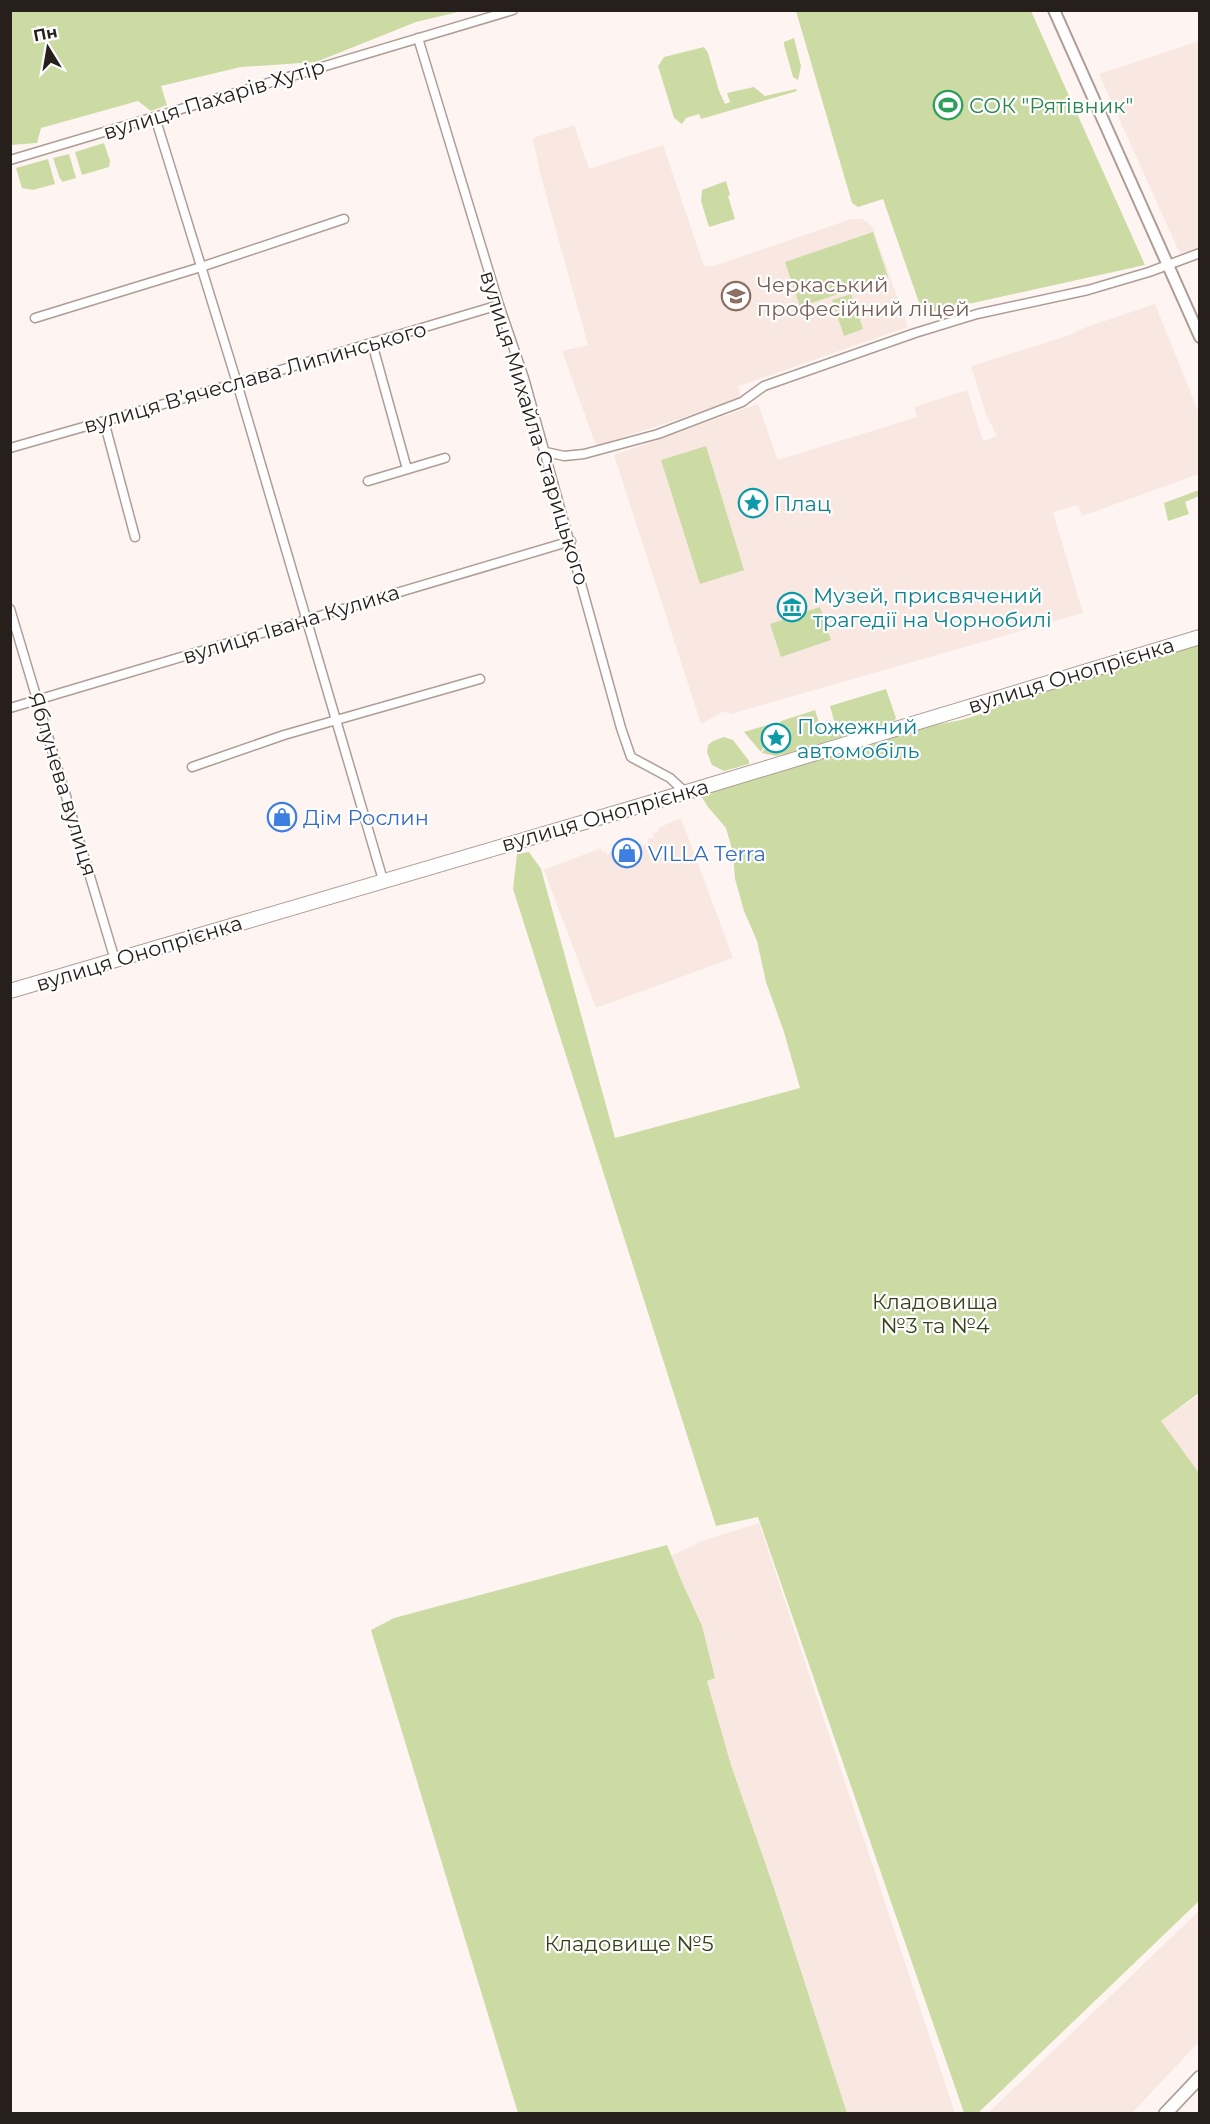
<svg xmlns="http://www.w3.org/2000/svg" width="1210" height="2124" viewBox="0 0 1210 2124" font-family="Montserrat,sans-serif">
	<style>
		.built { fill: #f9e8e1 }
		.green { fill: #ccdba4 }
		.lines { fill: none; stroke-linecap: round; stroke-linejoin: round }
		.minor-casing { stroke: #af9c95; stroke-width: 11 }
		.tertiary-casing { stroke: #af9c95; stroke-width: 14 }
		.secondary-casing { stroke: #af9c95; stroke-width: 15 }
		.primary-casing { stroke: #af9c95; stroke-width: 16 }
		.minor { stroke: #fff; stroke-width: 8 }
		.tertiary { stroke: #fff; stroke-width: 10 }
		.secondary { stroke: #fff; stroke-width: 12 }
		.primary { stroke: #fff; stroke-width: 14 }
		.labels { text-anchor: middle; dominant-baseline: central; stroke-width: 4.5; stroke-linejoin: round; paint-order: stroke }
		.street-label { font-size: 21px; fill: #261f1c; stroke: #fff }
		.leisure-label { font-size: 21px; fill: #27864d; stroke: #fff; text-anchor: start }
		.education-label { font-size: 21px; fill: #785e54; stroke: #fff; text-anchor: start }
		.culture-label { font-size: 21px; fill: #0d838f; stroke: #fff; text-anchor: start }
		.shop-label { font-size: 21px; fill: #366cbe; stroke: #fff; text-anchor: start }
		.park-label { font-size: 21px; fill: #374019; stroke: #fff }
	</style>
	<rect width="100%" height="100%" fill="#fef5f2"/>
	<g class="built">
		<polygon points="1199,41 1199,248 1180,254 1099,74"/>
		<polygon points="574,125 589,169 663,145 704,266 714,266 851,219 863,219 872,226 908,327 739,386 740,399 596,446 562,351 588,345 540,173 533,138"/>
		<polygon points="1155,304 1199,413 1199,474 1082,516 1078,505 1053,512 1083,613 731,714 724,711 701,724 614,455 758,404 778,460 917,417 914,407 967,390 983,441 997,436 987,417 971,366 1070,335 1081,329"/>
		<polygon points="681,818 733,958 596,1008 544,870 601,848 602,852 606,851 607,855 611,852 642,843 643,845 648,843 647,839 654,837 652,833 659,832 658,828"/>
		<polygon points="1199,1395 1199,1473 1160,1421"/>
		<polygon points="759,1523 955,2113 847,2113 775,1891 731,1765 707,1681 715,1677 669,1557 702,1541"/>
		<polygon points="1199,1911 1199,2042 1132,2113 988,2113"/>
	</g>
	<g class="green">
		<polygon points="10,11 11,10 462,11 416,22 316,62 241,67 161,86 167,105 151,111 138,101 41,128 37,143 11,145"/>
		<polygon points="796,11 1031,11 1145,265 923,314 883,199 858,207 852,203"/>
		<polygon points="794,38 801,66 798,80 793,77 784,45 784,42"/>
		<polygon points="704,47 708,53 719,91 725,104 730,102 727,93 754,87 765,96 796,89 797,91 701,119 699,114 686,118 682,124 674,118 658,66 664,57"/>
		<polygon points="104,143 110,161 109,167 82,175 75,152"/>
		<polygon points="69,154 76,178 62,182 61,179 60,179 53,158"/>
		<polygon points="48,159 55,184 33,190 22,188 16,168"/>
		<polygon points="726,181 730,195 728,196 735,219 709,227 701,201 702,190"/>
		<polygon points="873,232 888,277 800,307 785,262"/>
		<polygon points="851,294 863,329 844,336 832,300"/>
		<polygon points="706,446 744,570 700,584 661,460"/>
		<polygon points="1199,490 1199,496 1185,502 1189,514 1168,521 1164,503"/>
		<polygon points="820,607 831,640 781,657 770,624"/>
		<path d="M1199,643v750l-38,28 38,52v428l-221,212h-14l-206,-596 -42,9 -203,-637 4,-35 12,-2 12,17 74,269 185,-50 -16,-56 -18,-50 -9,-41 -13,-30 -9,-32 -2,-26 -7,-25 -18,-21 -8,-13 228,-69c30,-2 58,-11 84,-25z"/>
		<polygon points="886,689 896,718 894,721 789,753 776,756 762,753 768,743 775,746 784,732 777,727 781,721 815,710 823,735 837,732 830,706"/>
		<polygon points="778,722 761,752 744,732"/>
		<polygon points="724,737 733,740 749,761 749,764 724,771 712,765 707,752 708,745 713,741"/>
		<polygon points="667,1545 681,1580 702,1626 715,1678 707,1681 731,1765 775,1891 847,2113 518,2113 371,1630 394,1618"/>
	</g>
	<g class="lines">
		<g class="minor-casing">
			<g id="minor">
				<polyline points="418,38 499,305 524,378 621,728 631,757 670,778 685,792"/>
				<polyline points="155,117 237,383 383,880"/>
				<polyline points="10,160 513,10"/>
				<polyline points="35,318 201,267 344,219"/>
				<polyline points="372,343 407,469"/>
				<polyline points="104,421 135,537"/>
				<polyline points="10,448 237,383 499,305"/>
				<polyline points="546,452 564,456 584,454 658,434 742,402 764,386 915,333 977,314 1088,290 1149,272 1200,253"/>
				<polyline points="368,481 445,458"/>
				<polyline points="10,609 115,960"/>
				<polyline points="10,708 571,541"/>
				<polyline points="192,767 284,735 480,679"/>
			</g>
		</g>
		<g class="tertiary-casing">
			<polyline id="tertiary" points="1054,10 1200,337"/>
		</g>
		<g class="secondary-casing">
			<polyline id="secondary" points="1165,2114 1200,2077"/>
		</g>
		<g class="primary-casing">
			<polyline id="primary" points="10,991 697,789 1200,637"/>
		</g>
		<use href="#minor" class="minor"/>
		<use href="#tertiary" class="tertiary"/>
		<use href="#secondary" class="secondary"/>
		<use href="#primary" class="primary"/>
	</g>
	<defs>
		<g id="stadium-ring" transform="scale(1.5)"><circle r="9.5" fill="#fff" stroke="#2e9e5b" stroke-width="1.5"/><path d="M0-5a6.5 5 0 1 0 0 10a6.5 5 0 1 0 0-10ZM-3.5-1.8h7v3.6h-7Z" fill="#2e9e5b"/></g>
		<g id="university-ring" transform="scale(1.5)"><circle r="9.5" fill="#fff" stroke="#8d6e63" stroke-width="1.5"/><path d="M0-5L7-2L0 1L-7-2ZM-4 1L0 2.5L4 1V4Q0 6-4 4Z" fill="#8d6e63"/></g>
		<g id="sight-ring" transform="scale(1.5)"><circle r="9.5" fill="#fff" stroke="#0f9aa8" stroke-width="1.5"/><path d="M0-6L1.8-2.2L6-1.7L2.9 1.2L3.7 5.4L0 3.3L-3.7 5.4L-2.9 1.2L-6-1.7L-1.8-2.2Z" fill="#0f9aa8"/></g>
		<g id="museum-ring" transform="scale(1.5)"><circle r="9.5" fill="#fff" stroke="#0f9aa8" stroke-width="1.5"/><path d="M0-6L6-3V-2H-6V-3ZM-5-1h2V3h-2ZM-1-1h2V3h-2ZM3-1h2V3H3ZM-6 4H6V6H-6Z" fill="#0f9aa8"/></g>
		<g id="shop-ring" transform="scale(1.5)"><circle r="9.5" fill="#fff" stroke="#3f7fe0" stroke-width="1.5"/><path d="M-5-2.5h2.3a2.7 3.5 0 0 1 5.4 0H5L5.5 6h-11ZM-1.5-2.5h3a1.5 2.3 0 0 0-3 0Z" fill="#3f7fe0"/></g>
	</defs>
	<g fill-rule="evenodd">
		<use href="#stadium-ring" x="948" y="105"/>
		<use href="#university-ring" x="736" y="296"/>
		<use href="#sight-ring" x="753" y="503"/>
		<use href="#museum-ring" x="792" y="607"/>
		<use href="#sight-ring" x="776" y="738"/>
		<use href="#shop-ring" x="282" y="817"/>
		<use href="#shop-ring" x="627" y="853"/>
	</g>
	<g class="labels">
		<g class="street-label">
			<text transform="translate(214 99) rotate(-17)">вулиця Пахарів Хутір</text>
			<text transform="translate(255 377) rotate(-16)">вулиця Вʼячеслава Липинського</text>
			<text transform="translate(535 428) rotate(73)">вулиця Михайла Старицького</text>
			<text transform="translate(291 624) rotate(-17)">вулиця Івана Кулика</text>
			<text transform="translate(1071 675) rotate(-17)">вулиця Онопрієнка</text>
			<text transform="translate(63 784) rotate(73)">Яблунева вулиця</text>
			<text transform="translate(605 815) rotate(-16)">вулиця Онопрієнка</text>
			<text transform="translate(139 953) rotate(-17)">вулиця Онопрієнка</text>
		</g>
		<g class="leisure-label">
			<text x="969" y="105">СОК "Рятівник"</text>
		</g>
		<g class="education-label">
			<text x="757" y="284">Черкаський<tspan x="757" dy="24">професійний ліцей</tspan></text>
		</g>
		<g class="culture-label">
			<text x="774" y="503">Плац</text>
			<text x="813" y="595">Музей, присвячений<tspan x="813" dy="24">трагедії на Чорнобилі</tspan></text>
			<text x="797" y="726">Пожежний<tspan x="797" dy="24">автомобіль</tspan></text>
		</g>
		<g class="shop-label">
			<text x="303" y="817">Дім Рослин</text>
			<text x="648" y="853">VILLA Terra</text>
		</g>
		<g class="park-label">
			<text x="935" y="1301">Кладовища<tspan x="935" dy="24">№3 та №4</tspan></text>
			<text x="629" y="1943">Кладовище №5</text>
		</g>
	</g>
	<rect width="1210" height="2124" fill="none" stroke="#261f1c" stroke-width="24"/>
	<g transform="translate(48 48) rotate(349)" stroke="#ffffff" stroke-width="4.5" paint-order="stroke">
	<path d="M0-4.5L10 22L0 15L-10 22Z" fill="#261f1c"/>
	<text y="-9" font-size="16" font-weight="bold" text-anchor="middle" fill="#261f1c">Пн</text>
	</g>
</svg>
